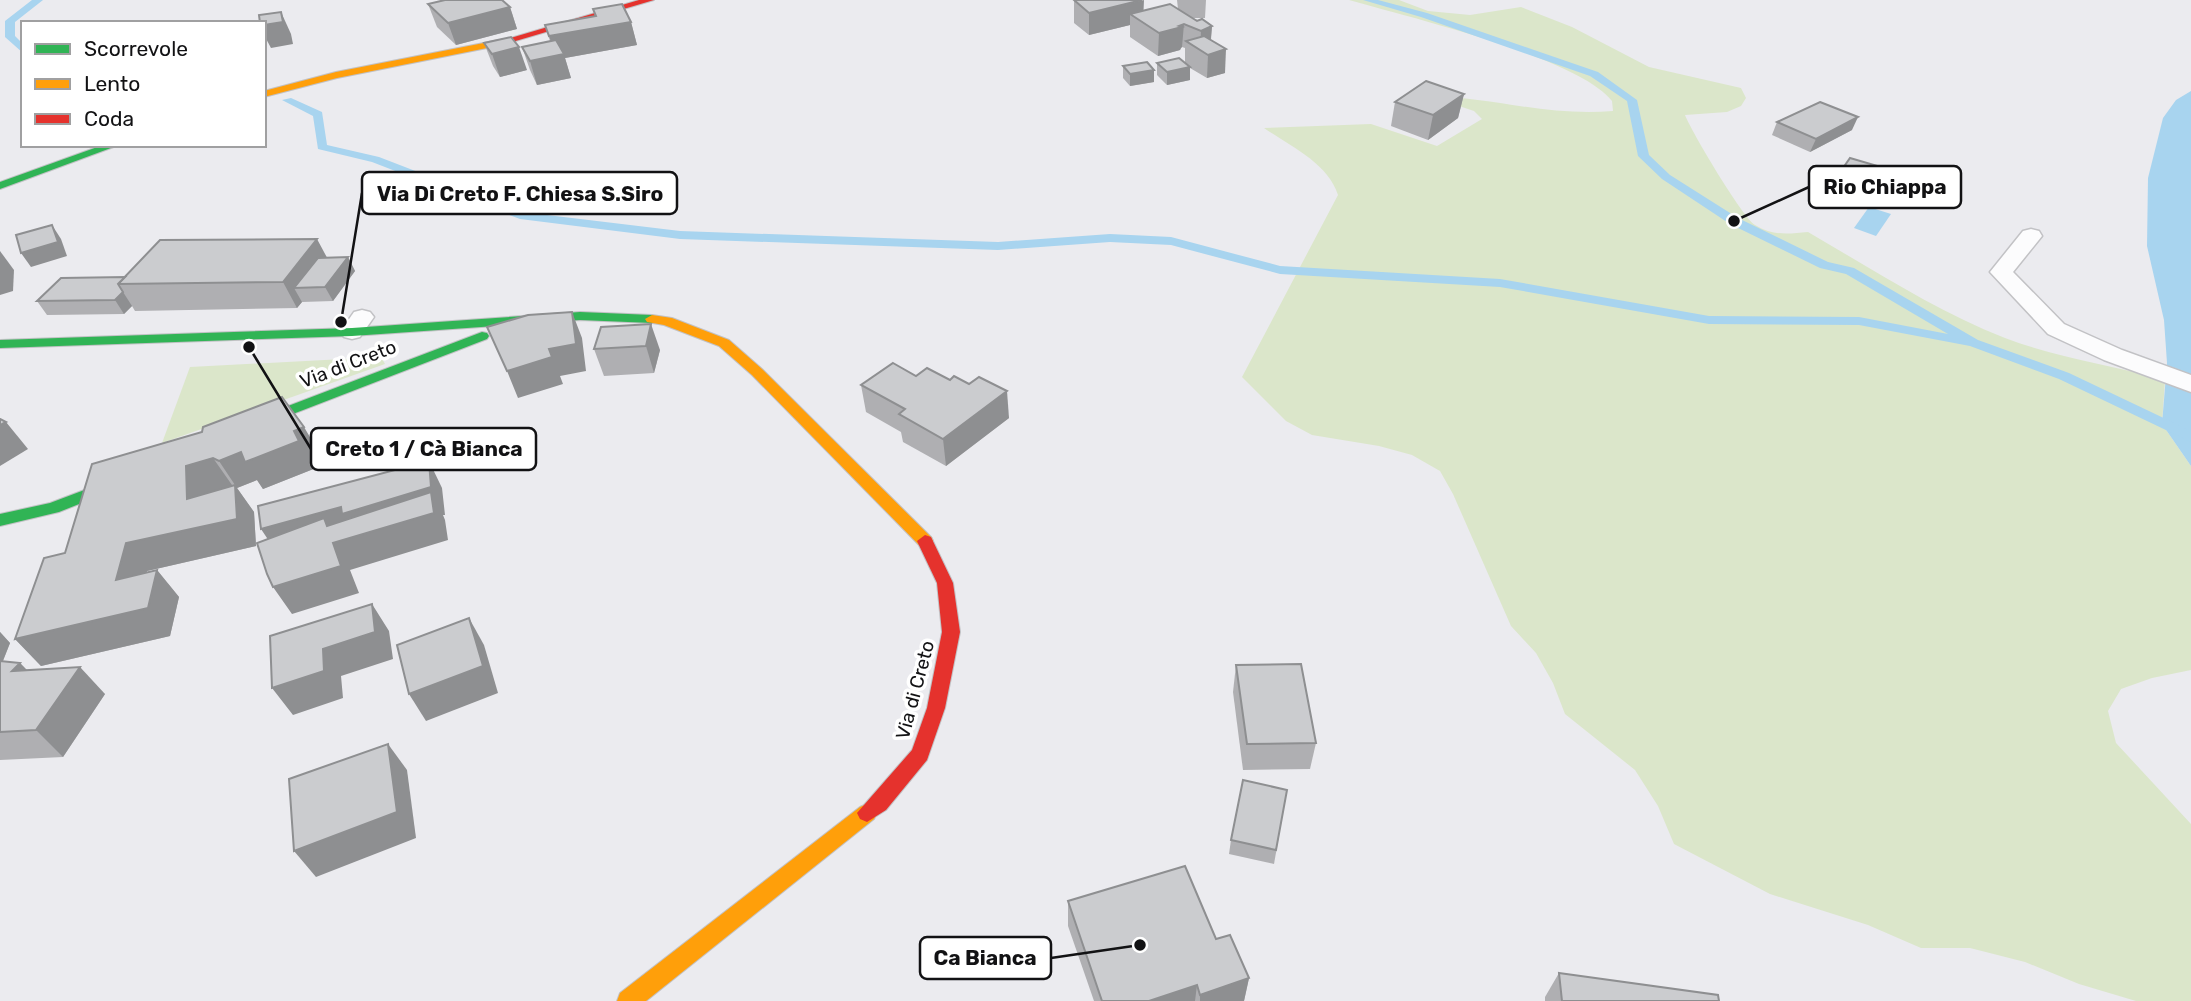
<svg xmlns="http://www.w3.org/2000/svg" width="2191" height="1001" viewBox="0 0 2191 1001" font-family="Rubik,sans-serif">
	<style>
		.green { fill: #dbe6ca }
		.water { fill: #a8d4ef }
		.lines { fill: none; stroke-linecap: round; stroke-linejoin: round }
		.stream { fill: #a8d4ef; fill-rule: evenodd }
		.lane-casing { stroke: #c2c2c5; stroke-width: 3 }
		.fast-casing { stroke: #c2c2c5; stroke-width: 2 }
		.slow-casing { stroke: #c2c2c5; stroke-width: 2 }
		.jam-casing { stroke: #c2c2c5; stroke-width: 2 }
		.lane { fill: #fcfcfd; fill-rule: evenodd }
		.fast { fill: #30b455; fill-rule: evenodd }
		.slow { fill: #ff9f0a; fill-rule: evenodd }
		.jam { fill: #e5322d; fill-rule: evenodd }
		.wall { fill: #afafb2 }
		.shaded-wall { fill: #8e8f91 }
		.building { fill: #cbcccf; stroke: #8e8f91; stroke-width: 2 }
		.labels { text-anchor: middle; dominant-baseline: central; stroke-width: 7; stroke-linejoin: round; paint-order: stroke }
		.street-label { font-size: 19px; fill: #121214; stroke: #fff }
		.leader { fill: none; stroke: #121214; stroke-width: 2.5 }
		.callout-dot { fill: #121214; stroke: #fff; stroke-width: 2.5 }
		.callout { fill: #fff; stroke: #121214; stroke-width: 2.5 }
		.callout-label { font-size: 21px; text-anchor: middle; font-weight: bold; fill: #121214 }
	</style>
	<rect width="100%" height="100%" fill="#ebebef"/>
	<g class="green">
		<path d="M1349,0h50l29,11 42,4 51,-8 51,20 77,40 92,21 5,10 -5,8 -14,6 -42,3c6,16 58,103 70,110 18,11 33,9 53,7 64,37 128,79 197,106 52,20 107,27 160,42l-3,44 29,42v204l-39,8 -31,11 -13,22 8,32 75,81v177h-55l-57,-17 -54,-22 -55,-14h-49l-53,-23 -98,-31 -96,-50 -16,-38 -23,-36 -70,-56 -12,-31 -17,-30 -25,-27 -58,-132 -13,-23 -28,-16 -33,-9 -67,-11 -26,-14 -44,-44 96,-182c-10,-32 -48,-49 -74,-67l107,-4 66,22 45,-27 -8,-8 -45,-15c62,1 121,21 184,15l-1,-10c-35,-44 -204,-84 -263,-101z"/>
		<polygon points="381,357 385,364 162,443 190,367"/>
	</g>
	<g class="water">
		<polygon points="2191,91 2191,466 2162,424 2167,363 2164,320 2147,246 2148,178 2163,118 2176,100"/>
		<polygon points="1869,207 1891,214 1876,236 1854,228"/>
	</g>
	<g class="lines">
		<g class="stream">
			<polygon points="32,0 43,0 15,22 15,36 23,44 23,53 5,37 5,21"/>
			<polygon points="1363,0 1378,0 1427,13 1598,72 1637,100 1649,155 1670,175 1738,218 1828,262 1854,268 1978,340 2069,373 2191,431 2191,442 2059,379 1970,346 1859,325 1709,324 1500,287 1280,274 1171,245 1110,242 998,250 680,239 520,219 372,162 318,149 313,116 282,100 291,98 322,112 327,145 379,157 522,212 680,231 998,242 1110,234 1171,237 1280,266 1500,279 1709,316 1859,317 1948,334 1846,274 1820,268 1730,224 1662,179 1638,156 1627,101 1590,76 1421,17"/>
		</g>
		<g class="lane-casing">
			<g id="lane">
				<polygon points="2031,229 2039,231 2042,236 2013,272 2064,324 2122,350 2191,375 2191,392 2104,360 2048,334 1990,272 2023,231"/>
				<polygon points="362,310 370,312 374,317 360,337 352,339 344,337 340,332 354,312"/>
			</g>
		</g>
		<g class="fast-casing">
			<g id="fast">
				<polygon points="103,145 119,145 0,189 0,182"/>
				<polygon points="580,312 652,315 659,319 652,323 580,320 352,336 0,348 0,340 352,328"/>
				<polygon points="482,332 487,333 489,336 487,339 246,432 241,434 234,429 236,426"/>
				<polygon points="132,472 137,473 140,477 137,481 59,512 0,526 0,514 50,503"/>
			</g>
		</g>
		<g class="slow-casing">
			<g id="slow">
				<polygon points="499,40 502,41 502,45 337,78 264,97 264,91 336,72"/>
				<polygon points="652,315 672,318 729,340 762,369 931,537 933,541 931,545 919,545 752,375 719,346 664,325 647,322 645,319"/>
				<polygon points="867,804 874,807 877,813 874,819 646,1001 617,1001 620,993 860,807"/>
			</g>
		</g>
		<g class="jam-casing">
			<g id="jam">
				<polygon points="639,0 654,0 502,45 494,43"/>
				<polygon points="925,535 931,537 953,583 960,632 945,708 927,760 886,810 867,822 860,819 857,813 912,750 927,708 942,632 937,583 917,541"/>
			</g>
		</g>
		<use href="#lane" class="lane"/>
		<use href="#fast" class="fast"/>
		<use href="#slow" class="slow"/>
		<use href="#jam" class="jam"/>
	</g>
	<g class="wall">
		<polygon points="1074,0 1143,11 1178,9 1177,0 1206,0 1205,18 1193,18 1212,26 1211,40 1225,73 1207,78 1190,68 1190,80 1167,85 1157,75 1157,63 1185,63 1185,48 1182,47 1181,48 1180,50 1158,56 1130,37 1130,25 1089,35 1074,23"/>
		<polygon points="428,4 510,7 517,29 456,45 437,27"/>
		<polygon points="593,9 631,22 637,45 565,58 571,78 537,85 530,70 522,47 550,41 545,25 595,16"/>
		<polygon points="484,43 527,70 500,77 493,66"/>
		<polygon points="1123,66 1154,82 1130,86 1123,78"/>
		<polygon points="1464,94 1458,118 1428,140 1391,126 1395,102"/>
		<polygon points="1777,122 1852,130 1810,152 1772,135"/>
		<polygon points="1841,171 1882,182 1873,196 1835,185"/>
		<polygon points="327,257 348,257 355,271 333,301 302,302 297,308 135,311 132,306 124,314 47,315 37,301 125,277"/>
		<polygon points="601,327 660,350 654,373 604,376 594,349"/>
		<polygon points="916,376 1009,418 946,466 903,442 901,432 866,412 861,385"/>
		<polygon points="320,454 310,458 316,468 263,489 257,480 237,488 254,512 256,546 147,571 147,572 157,570 179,597 170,636 41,666 15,639 65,553 92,464"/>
		<polygon points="0,632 10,643 3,661 20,663 27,670 105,694 63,757 0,760"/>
		<polygon points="1236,665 1316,743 1310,769 1243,770 1233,692"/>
		<polygon points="1287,790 1274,864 1229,854 1231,840"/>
		<polygon points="1068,901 1216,939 1249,978 1244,1001 1094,1001 1068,926"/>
		<polygon points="1559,973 1719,1001 1545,1001 1545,997"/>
	</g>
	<g class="shaded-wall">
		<polygon points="1144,0 1143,22 1130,14 1130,25 1089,35 1089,13"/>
		<polygon points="510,7 517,29 456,45 448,23"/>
		<polygon points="281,12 291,34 293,44 271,48 264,35 264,25"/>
		<polygon points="631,22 637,45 565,58 571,78 537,85 530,61 556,56 549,36"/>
		<polygon points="1184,24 1182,47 1181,48 1180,50 1158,56 1159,33"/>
		<polygon points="1212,26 1210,48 1200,50 1201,31"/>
		<polygon points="519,47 527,70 500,77 492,54"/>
		<polygon points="1226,49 1225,73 1207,78 1208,55"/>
		<polygon points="1190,67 1190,80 1167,85 1167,72"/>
		<polygon points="1154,70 1154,82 1130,86 1130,74"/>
		<polygon points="1464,94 1458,118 1428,140 1433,115"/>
		<polygon points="1858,117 1852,130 1810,152 1816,139"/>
		<polygon points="52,225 61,239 67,256 31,267 21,253"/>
		<polygon points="317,239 331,265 294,288 302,302 297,308 283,282"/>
		<polygon points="0,251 14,270 13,291 0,295"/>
		<polygon points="348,257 355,271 333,301 325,287"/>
		<polygon points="123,292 132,306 124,314 115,300"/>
		<polygon points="572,312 582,338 586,371 560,376 563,384 518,398 507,371"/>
		<polygon points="651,324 660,350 654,373 646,346"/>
		<polygon points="1007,391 1009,418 946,466 943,439"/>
		<polygon points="6,422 28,449 0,466 0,425"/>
		<polygon points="304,427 320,454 310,458 316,468 263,489 257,480 237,488 254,512 256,546 147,571 138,607 116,580 126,543 187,499 186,466 213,458 232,485 235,485 219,461"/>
		<polygon points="429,461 442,488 445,515 443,515 445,520 448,540 350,570 359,593 292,614 273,587 279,556 261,529"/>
		<polygon points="157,570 179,597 170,636 41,666 15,639"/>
		<polygon points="372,604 389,631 393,659 341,676 343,698 293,715 272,688 323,649"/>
		<polygon points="469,618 484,645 498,693 426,721 409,694"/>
		<polygon points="0,632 10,643 0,668"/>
		<polygon points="20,663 46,690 12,671"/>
		<polygon points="80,667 105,694 63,757 36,730"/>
		<polygon points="388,744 407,770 416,838 316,877 294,851"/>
		<polygon points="1249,978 1244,1001 1200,1001 1200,995"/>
		<polygon points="1197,985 1195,1001 1149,1001"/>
	</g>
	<g class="building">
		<polygon points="445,0 502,0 510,7 448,23 428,4"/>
		<polygon points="1074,0 1142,0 1089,13"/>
		<polygon points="622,4 631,22 549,36 545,25 596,16 593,9"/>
		<polygon points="1170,4 1197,21 1202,19 1212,26 1201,31 1184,24 1179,26 1182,27 1159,33 1130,14"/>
		<polygon points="281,12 283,22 264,25 264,23 260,23 259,15"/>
		<polygon points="1204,36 1226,49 1208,55 1186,41"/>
		<polygon points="511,37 519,47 492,54 484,43"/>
		<polygon points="556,40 564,54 530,61 522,47"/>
		<polygon points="1179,58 1190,67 1167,72 1157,63"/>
		<polygon points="1147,62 1154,70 1130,74 1123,66"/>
		<polygon points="1426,81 1464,94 1433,115 1395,102"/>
		<polygon points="1820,102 1858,117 1816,139 1777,122"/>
		<polygon points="1850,158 1888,169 1880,183 1841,171"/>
		<polygon points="52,225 58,242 21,253 16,235"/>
		<polygon points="317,239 283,282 118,284 160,240"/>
		<polygon points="348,257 325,287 294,288 318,258"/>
		<polygon points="125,277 118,284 123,292 115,300 37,301 61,278"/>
		<polygon points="572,312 576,344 549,349 552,357 507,371 487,327 528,315"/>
		<polygon points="651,324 646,346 594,349 601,327"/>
		<polygon points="893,363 916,376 927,368 950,380 954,376 969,384 979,377 1007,391 943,439 899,414 905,409 861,385"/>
		<polygon points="282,397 304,427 294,431 299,441 245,462 241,452 219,461 213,458 186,466 187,499 235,485 237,519 126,543 116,580 157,570 148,608 15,639 44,558 65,553 92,464 202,432 203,427"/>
		<polygon points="0,419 6,422 0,425"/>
		<polygon points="429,461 431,487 342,514 341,507 261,529 258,506"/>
		<polygon points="431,492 434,513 333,543 341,566 273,587 267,574 257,543 324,518 327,526"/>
		<polygon points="372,604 375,632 323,649 324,671 272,688 270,636"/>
		<polygon points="469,618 483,666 409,694 397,645"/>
		<polygon points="0,661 20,663 12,671 80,667 36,730 0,732"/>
		<polygon points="1301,664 1316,743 1247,744 1236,665"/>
		<polygon points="388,744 397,812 294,851 289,779"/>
		<polygon points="1243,780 1287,790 1276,850 1231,840"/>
		<polygon points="1185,866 1216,939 1230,935 1249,978 1200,995 1197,985 1149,1001 1102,1001 1068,901"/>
		<polygon points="1559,973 1718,995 1719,1001 1562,1001"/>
	</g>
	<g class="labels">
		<g class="street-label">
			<text transform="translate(348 364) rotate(-21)">Via di Creto</text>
			<text transform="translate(915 690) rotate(-75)">Via di Creto</text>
		</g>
	</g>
	<path class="leader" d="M1734 221L1809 187M341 322L362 193M249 347L311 449M1140 945L1051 958"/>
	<g class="callout-dot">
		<circle cx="1734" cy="221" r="7"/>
		<circle cx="341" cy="322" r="7"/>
		<circle cx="249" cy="347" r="7"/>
		<circle cx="1140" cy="945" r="7"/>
	</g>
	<g class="callout">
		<rect x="1809" y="166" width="152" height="42" rx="7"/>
		<rect x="362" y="172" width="315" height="42" rx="7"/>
		<rect x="311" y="428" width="225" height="42" rx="7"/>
		<rect x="920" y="937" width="131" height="42" rx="7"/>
	</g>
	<g class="callout-label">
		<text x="1885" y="194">Rio Chiappa</text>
		<text x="520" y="201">Via Di Creto F. Chiesa S.Siro</text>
		<text x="424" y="456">Creto 1 / Cà Bianca</text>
		<text x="985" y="965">Ca Bianca</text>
	</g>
	<rect x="21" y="21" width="245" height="126" fill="#ffffff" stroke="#a0a0a1" stroke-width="2"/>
	<rect x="35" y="44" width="35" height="10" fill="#30b455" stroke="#a0a0a1" stroke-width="2"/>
	<text x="84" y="56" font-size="21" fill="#121214">Scorrevole</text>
	<rect x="35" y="79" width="35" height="10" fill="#ff9f0a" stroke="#a0a0a1" stroke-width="2"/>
	<text x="84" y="91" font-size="21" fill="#121214">Lento</text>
	<rect x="35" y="114" width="35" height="10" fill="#e5322d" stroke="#a0a0a1" stroke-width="2"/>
	<text x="84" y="126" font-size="21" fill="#121214">Coda</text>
</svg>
